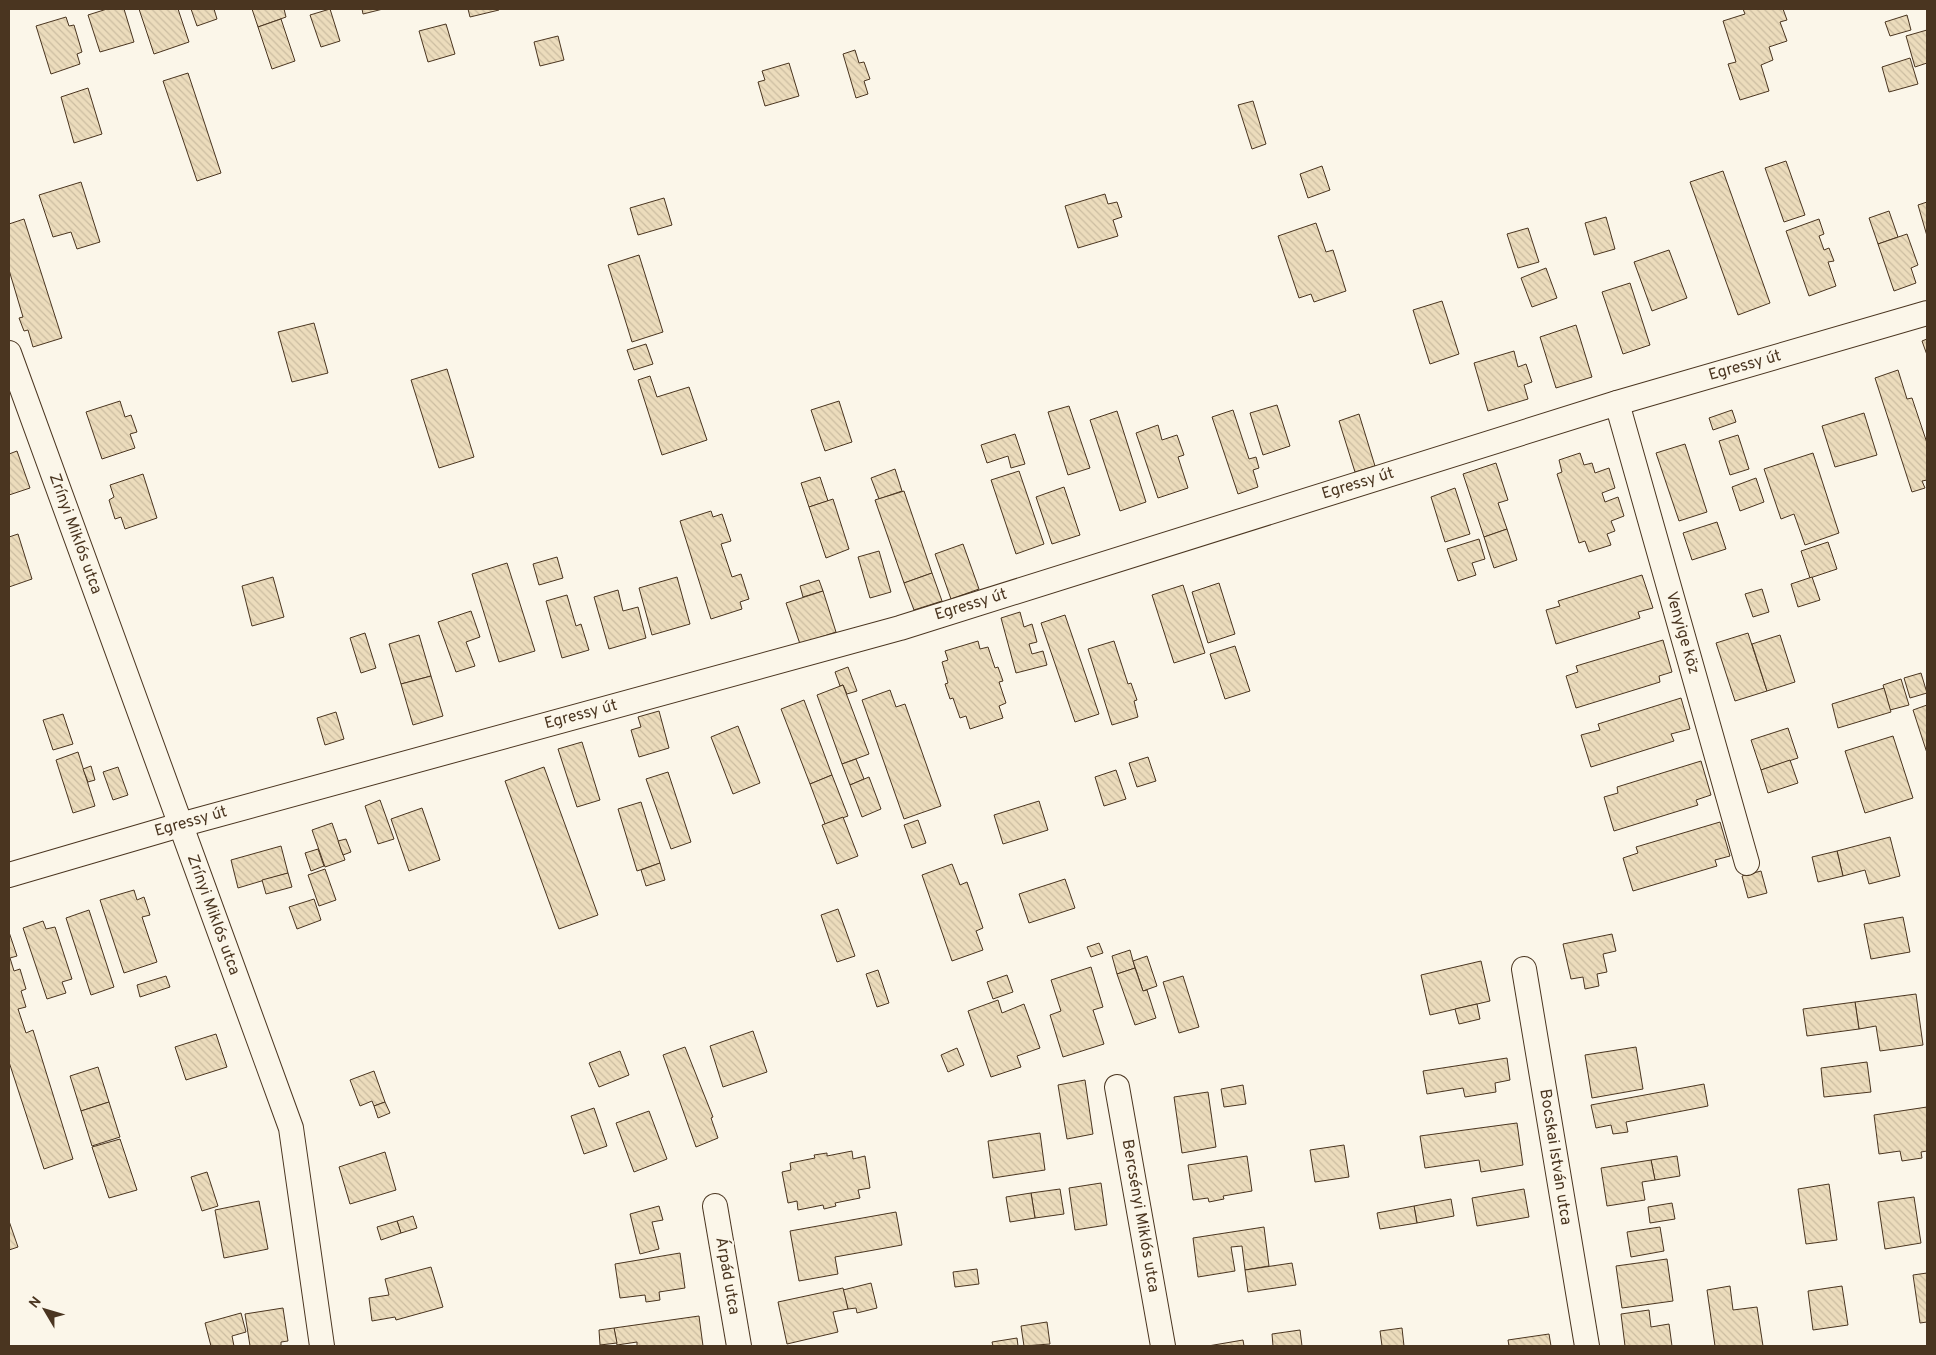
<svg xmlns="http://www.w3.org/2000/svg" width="1936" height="1355" viewBox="0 0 1936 1355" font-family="Overpass,sans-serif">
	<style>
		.building { fill: url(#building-back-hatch); stroke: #4a3520 }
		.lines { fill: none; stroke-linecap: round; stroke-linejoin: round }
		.street-casing { stroke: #4a3520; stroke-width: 26 }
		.street { stroke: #fbf6e9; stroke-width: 24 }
		.labels { text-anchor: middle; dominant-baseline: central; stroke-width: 4; stroke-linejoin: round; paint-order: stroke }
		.street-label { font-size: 16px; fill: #4a3520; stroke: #fbf6e9 }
	</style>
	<defs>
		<pattern id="building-back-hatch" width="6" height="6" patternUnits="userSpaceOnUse" patternTransform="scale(1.25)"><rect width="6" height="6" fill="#ecdcbc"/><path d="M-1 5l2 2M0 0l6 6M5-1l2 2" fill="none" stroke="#ccbda1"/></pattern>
	</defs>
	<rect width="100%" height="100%" fill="#fbf6e9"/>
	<g class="building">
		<polygon points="107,9 124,9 134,42 100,52 88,15"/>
		<polygon points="139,9 178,9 189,42 154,54"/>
		<polygon points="191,9 214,9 217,19 197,26"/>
		<polygon points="252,9 284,9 286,17 258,27"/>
		<polygon points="330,9 340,41 321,47 310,15"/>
		<polygon points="362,9 383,9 363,14"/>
		<polygon points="468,9 498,9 499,10 470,17"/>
		<polygon points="1743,9 1783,9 1787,20 1780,22 1787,41 1769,47 1773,60 1761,65 1769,91 1740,100 1728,64 1736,62 1723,21 1745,14"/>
		<polygon points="1907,15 1911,30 1890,36 1885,22"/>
		<polygon points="66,17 69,26 74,25 82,52 77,54 80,64 51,74 36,26"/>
		<polygon points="281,19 295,61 272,69 258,27"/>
		<polygon points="446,24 455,54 428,62 419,31"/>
		<polygon points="1927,30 1927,63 1915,67 1906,36"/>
		<polygon points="558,36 564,60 540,66 534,42"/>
		<polygon points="855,50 859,63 864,62 870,79 864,81 868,94 856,98 843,54"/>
		<polygon points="1910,58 1918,84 1889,92 1882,67"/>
		<polygon points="789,63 799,96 765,106 758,82 765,80 762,71"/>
		<polygon points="188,73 221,173 197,181 163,81"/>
		<polygon points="88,88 102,134 74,143 61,97"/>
		<polygon points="1253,101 1266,144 1252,149 1238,105"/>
		<polygon points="1786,161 1805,215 1784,222 1765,168"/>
		<polygon points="1322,166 1330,190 1308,198 1300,174"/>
		<polygon points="1723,171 1770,303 1738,315 1690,182"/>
		<polygon points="81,182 100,242 77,249 71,232 53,237 39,195"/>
		<polygon points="1105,194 1108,204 1117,202 1122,217 1113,220 1118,236 1078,248 1065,206"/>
		<polygon points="664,198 672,225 638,235 630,208"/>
		<polygon points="1927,202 1927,236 1918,205"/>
		<polygon points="1889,211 1898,237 1878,244 1869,218"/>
		<polygon points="1606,217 1615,249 1594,255 1585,223"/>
		<polygon points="24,219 62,338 33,347 28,330 24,331 19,318 23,317 9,270 9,224"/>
		<polygon points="1819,219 1824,234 1819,236 1824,250 1829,248 1834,261 1828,262 1836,286 1809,296 1786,231"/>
		<polygon points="1316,223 1326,252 1333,250 1346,291 1314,302 1311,294 1299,298 1278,236"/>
		<polygon points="1528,228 1539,262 1518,268 1507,234"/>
		<polygon points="1907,234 1918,265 1911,268 1916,283 1894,291 1878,244"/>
		<polygon points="1669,250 1687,298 1652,311 1634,262"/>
		<polygon points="639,255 663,332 632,342 608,265"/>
		<polygon points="1546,268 1557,298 1532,307 1521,278"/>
		<polygon points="1630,283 1650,345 1623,354 1602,292"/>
		<polygon points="1442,301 1459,354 1430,364 1413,310"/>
		<polygon points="314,323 328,373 292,382 278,332"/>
		<polygon points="1576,325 1592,377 1556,388 1540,337"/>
		<polygon points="1927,339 1927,355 1922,341"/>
		<polygon points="646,344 653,364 634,370 627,350"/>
		<polygon points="1514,351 1518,367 1526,364 1532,382 1524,385 1528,399 1488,411 1474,363"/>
		<polygon points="447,369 474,457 439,468 411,380"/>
		<polygon points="1898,370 1907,399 1912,398 1927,443 1927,480 1922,481 1925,488 1912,492 1875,378"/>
		<polygon points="650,376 657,397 689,387 707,440 662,455 638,380"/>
		<polygon points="120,401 125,417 131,415 137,432 130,434 135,448 102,459 86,412"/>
		<polygon points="839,401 852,442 825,451 811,410"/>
		<polygon points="1277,405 1290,446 1263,455 1250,413"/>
		<polygon points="1069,406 1090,468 1068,475 1048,412"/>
		<polygon points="1233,410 1249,459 1256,457 1259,468 1253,470 1258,487 1238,494 1212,417"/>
		<polygon points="1732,410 1736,422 1713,430 1709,418"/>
		<polygon points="1117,411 1146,502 1120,511 1090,420"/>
		<polygon points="1864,413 1877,455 1835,467 1822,426"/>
		<polygon points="1359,414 1375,466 1355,472 1339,421"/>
		<polygon points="1158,425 1162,440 1177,435 1184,455 1178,457 1188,488 1158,498 1136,433"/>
		<polygon points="1015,434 1025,464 1011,468 1008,456 987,463 981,445"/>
		<polygon points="1738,435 1749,469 1730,475 1719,441"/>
		<polygon points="1685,444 1707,512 1679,521 1656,453"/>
		<polygon points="17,451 30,488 9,495 9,454"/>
		<polygon points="1580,453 1584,465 1592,463 1595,473 1609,468 1615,488 1602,493 1605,502 1618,497 1624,516 1611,521 1615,531 1607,534 1611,545 1589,552 1585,541 1579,543 1557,474 1562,472 1559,460"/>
		<polygon points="1813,453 1839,533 1805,545 1794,514 1781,519 1764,469"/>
		<polygon points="1496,463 1508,500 1498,503 1507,529 1484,537 1463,474"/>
		<polygon points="895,469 902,491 879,499 871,478"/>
		<polygon points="1019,471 1044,544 1016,554 991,480"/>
		<polygon points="143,474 157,518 125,529 121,517 115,519 109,500 114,497 110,485"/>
		<polygon points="820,477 828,501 809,507 801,483"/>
		<polygon points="1756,478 1764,502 1740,511 1732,487"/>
		<polygon points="1064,487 1080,535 1052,544 1036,497"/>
		<polygon points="1455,488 1470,534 1445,542 1431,497"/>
		<polygon points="904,491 932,573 904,583 875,500"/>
		<polygon points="833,499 849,549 826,558 809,507"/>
		<polygon points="711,511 713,517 722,514 731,541 721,544 732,577 741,574 749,599 740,602 742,609 711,619 680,521"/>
		<polygon points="1717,522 1726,549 1692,560 1683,533"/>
		<polygon points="1507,529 1517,560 1494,568 1484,537"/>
		<polygon points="18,534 32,579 9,587 9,537"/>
		<polygon points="1479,539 1485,559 1472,563 1476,575 1458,581 1447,549"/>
		<polygon points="1828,542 1837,569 1810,578 1801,551"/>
		<polygon points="963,544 979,589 951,599 935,554"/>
		<polygon points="879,551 891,592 870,598 858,557"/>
		<polygon points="557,557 563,578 539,585 533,564"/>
		<polygon points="507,563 535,651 499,662 472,574"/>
		<polygon points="932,573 942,601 914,610 904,583"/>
		<polygon points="1642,575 1653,608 1638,612 1640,618 1556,644 1546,610 1560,606 1558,601"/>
		<polygon points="273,577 284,617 252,626 242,586"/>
		<polygon points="677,577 690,624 652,635 639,588"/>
		<polygon points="1812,577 1820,600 1798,607 1791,584"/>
		<polygon points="819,580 823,591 803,597 800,586"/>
		<polygon points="1219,583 1235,634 1208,643 1192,592"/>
		<polygon points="1183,585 1205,653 1174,663 1152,595"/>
		<polygon points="1762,589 1769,612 1753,617 1745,594"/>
		<polygon points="618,590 623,611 638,607 646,638 609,649 594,597"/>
		<polygon points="823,591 836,632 800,644 786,603"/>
		<polygon points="567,595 576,626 581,624 589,650 562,658 546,601"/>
		<polygon points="471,611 480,637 466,642 475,666 456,672 438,622"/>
		<polygon points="1020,612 1024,627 1032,624 1037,642 1029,644 1032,654 1043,651 1047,665 1016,673 1001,618"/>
		<polygon points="1065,615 1099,714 1075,722 1041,623"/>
		<polygon points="365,633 376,668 361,673 350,638"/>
		<polygon points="1748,633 1767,691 1735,701 1716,643"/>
		<polygon points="419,635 431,676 401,684 389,644"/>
		<polygon points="1780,635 1795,682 1767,691 1752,644"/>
		<polygon points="1663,640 1672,672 1659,676 1660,682 1576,708 1566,676 1578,672 1576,666"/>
		<polygon points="978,641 980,649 988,647 995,668 998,667 1003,681 999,682 1006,703 999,706 1003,718 970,729 966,716 960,718 953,698 950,699 945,684 948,683 942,662 948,660 945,651"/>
		<polygon points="1114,641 1128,684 1131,683 1137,700 1134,701 1138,717 1112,725 1088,649"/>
		<polygon points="1235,646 1250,691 1225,699 1210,654"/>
		<polygon points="848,667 857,691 847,694 843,685 840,686 835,672"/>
		<polygon points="1921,673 1927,693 1910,698 1904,678"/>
		<polygon points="431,676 443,716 413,725 401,684"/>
		<polygon points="1901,679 1909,705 1890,710 1883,685"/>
		<polygon points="843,685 869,754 842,764 817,695"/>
		<polygon points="1884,688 1891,712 1838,728 1832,704"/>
		<polygon points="890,690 896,707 905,704 941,806 904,819 862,700"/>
		<polygon points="1681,698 1690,729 1671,734 1674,741 1591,767 1581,735 1600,730 1598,724"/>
		<polygon points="804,700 832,775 810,784 781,709"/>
		<polygon points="1927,705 1927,753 1913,710"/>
		<polygon points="659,711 669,748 639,757 631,730 641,727 638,717"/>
		<polygon points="336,712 344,739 325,745 317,718"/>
		<polygon points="63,714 73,744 53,750 43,720"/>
		<polygon points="738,726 760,783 733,794 711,737"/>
		<polygon points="1788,728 1798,758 1761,770 1751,740"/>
		<polygon points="1893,736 1913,798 1865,813 1845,751"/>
		<polygon points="582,742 600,800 577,807 558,749"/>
		<polygon points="78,752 95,806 73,813 56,760"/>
		<polygon points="1148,757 1156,781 1137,787 1129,763"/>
		<polygon points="856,759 864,779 850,785 842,764"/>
		<polygon points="1790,760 1798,783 1768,793 1761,770"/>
		<polygon points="1701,761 1711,795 1696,800 1698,805 1614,831 1604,797 1618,793 1617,787"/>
		<polygon points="91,766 95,780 88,782 83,769"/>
		<polygon points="118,767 128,795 113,800 103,772"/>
		<polygon points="544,767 598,915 559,929 505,781"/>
		<polygon points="1116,770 1126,799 1104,806 1095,777"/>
		<polygon points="668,772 691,842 671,849 646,779"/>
		<polygon points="832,775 848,816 825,824 810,784"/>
		<polygon points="869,777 881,809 862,817 850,785"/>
		<polygon points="380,800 394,839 378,844 365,806"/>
		<polygon points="1039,801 1048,830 1003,844 994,815"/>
		<polygon points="641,802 660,863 637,871 618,809"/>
		<polygon points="422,808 440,860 409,871 391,819"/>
		<polygon points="843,817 858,856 837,864 822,825"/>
		<polygon points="918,820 926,843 912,848 904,825"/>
		<polygon points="1720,822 1730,856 1715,860 1717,866 1633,891 1623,858 1638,853 1636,847"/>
		<polygon points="332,823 345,860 325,867 312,830"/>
		<polygon points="1890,837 1900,876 1869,884 1865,870 1843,876 1837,851"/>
		<polygon points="346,839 351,852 343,855 338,841"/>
		<polygon points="281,846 288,873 238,888 231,860"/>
		<polygon points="318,849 324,866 311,871 305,853"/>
		<polygon points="1837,851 1843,876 1818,882 1812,857"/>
		<polygon points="660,863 665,880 646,886 641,870"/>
		<polygon points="952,864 960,885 967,882 983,928 976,931 983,950 952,961 922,875"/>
		<polygon points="325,869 336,900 319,906 308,875"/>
		<polygon points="1761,871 1767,893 1748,898 1742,876"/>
		<polygon points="288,873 292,887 266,894 262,880"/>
		<polygon points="1065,879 1075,908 1029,923 1019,894"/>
		<polygon points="134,890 137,900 144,897 150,915 142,917 157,962 124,973 100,900"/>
		<polygon points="314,899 321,920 297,929 289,907"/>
		<polygon points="838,909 855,956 837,962 821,915"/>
		<polygon points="89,910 114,987 91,995 66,918"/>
		<polygon points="1903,917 1910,952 1871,959 1864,924"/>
		<polygon points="43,921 46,929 55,927 72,979 62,982 66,993 47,999 23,928"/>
		<polygon points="9,932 17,956 10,958 14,971 20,969 26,989 21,991 26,1007 18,1009 26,1033 33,1030 73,1159 44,1169 9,1062"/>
		<polygon points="1612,934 1616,951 1603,954 1607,972 1597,974 1599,986 1585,989 1583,977 1571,979 1563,944"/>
		<polygon points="1099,943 1103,953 1091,957 1087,947"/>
		<polygon points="1130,950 1135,968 1117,974 1112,956"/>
		<polygon points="1147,956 1157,986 1143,991 1133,961"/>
		<polygon points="1481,961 1490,1001 1430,1015 1421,975"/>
		<polygon points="1091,967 1103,1007 1093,1010 1104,1044 1063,1057 1050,1015 1061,1011 1051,980"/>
		<polygon points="1135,968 1143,991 1147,990 1156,1018 1135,1025 1117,974"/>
		<polygon points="878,970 889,1003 877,1007 866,974"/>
		<polygon points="1007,975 1013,992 993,999 987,982"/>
		<polygon points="166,976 170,987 140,997 137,985"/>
		<polygon points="1183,976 1199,1027 1179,1033 1163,982"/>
		<polygon points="1916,994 1923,1045 1880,1051 1876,1026 1859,1029 1855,1002"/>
		<polygon points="998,1000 1002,1013 1024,1004 1040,1048 1017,1056 1021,1067 991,1077 968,1011"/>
		<polygon points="1855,1002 1859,1029 1807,1036 1803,1009"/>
		<polygon points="1477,1004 1480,1019 1459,1024 1455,1009"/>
		<polygon points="753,1031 767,1072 723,1087 710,1046"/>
		<polygon points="216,1034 227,1067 186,1080 175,1047"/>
		<polygon points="685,1047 713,1117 711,1118 718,1138 696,1147 663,1055"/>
		<polygon points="1636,1047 1643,1089 1592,1098 1585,1055"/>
		<polygon points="957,1048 964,1065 948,1072 941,1055"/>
		<polygon points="620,1051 629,1075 599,1087 589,1063"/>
		<polygon points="1507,1058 1510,1080 1495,1083 1496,1092 1465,1097 1463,1088 1427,1094 1423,1071"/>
		<polygon points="1867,1062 1871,1092 1824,1097 1821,1068"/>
		<polygon points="98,1067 109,1102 81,1111 70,1076"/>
		<polygon points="374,1071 385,1102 374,1106 372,1101 360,1106 350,1080"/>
		<polygon points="1085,1080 1093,1134 1067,1139 1058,1085"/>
		<polygon points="1704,1084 1708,1106 1626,1122 1628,1132 1613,1134 1611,1125 1596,1128 1591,1105"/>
		<polygon points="1243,1085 1246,1104 1224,1107 1221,1089"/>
		<polygon points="1208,1092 1216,1147 1182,1153 1174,1097"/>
		<polygon points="109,1102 120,1137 92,1146 81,1111"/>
		<polygon points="385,1102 390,1113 378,1118 374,1106"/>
		<polygon points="1927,1107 1927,1151 1921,1152 1922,1158 1902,1161 1900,1151 1879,1154 1874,1115"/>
		<polygon points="594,1108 607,1146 584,1154 571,1116"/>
		<polygon points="649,1111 667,1159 634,1172 616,1123"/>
		<polygon points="1517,1123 1523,1165 1481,1172 1479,1160 1425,1168 1420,1136"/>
		<polygon points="1040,1133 1045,1170 993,1178 988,1141"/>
		<polygon points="120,1139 137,1190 109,1198 92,1147"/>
		<polygon points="1344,1145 1349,1177 1315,1182 1310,1150"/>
		<polygon points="852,1151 853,1159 865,1156 870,1188 858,1190 860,1198 835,1203 836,1206 824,1209 823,1205 798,1210 797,1201 788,1203 782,1172 791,1170 790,1163 815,1158 814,1155 827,1153 827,1156"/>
		<polygon points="385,1152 396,1190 350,1204 339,1167"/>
		<polygon points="1247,1156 1252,1191 1223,1196 1224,1199 1209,1202 1208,1198 1193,1200 1188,1165"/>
		<polygon points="1677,1156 1680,1176 1655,1180 1651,1160"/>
		<polygon points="1651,1160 1655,1180 1642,1182 1645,1200 1607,1206 1601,1168"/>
		<polygon points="207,1172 218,1206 202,1211 191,1177"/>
		<polygon points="1101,1183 1107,1225 1075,1230 1069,1188"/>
		<polygon points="1829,1184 1837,1240 1806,1244 1798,1189"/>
		<polygon points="1060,1189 1064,1214 1035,1218 1031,1193"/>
		<polygon points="1524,1189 1529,1217 1477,1226 1472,1198"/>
		<polygon points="1031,1193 1035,1218 1010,1222 1006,1197"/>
		<polygon points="1914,1197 1921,1243 1885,1249 1878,1202"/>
		<polygon points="1451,1199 1454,1216 1417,1223 1414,1206"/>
		<polygon points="259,1201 268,1249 224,1258 215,1210"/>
		<polygon points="1672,1203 1675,1219 1650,1223 1648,1207"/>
		<polygon points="659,1206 663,1220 652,1222 659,1249 640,1254 630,1214"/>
		<polygon points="1414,1206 1417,1223 1380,1229 1377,1213"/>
		<polygon points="896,1212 902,1245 835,1257 838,1274 799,1281 790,1231"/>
		<polygon points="413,1216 417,1228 401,1233 397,1221"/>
		<polygon points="9,1221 18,1247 9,1250"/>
		<polygon points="397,1221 401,1233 381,1240 377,1227"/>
		<polygon points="1264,1227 1269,1266 1245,1270 1242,1246 1231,1247 1235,1271 1198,1277 1193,1238"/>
		<polygon points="1660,1227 1664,1251 1631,1257 1627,1232"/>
		<polygon points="680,1253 685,1288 659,1292 660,1300 646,1302 645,1295 620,1298 615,1264"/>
		<polygon points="1667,1259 1673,1301 1622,1308 1616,1266"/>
		<polygon points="1292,1263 1296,1285 1248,1292 1245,1270"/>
		<polygon points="431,1267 443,1307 396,1320 395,1317 372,1321 369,1298 389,1295 385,1279"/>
		<polygon points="977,1269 979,1284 955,1287 953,1272"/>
		<polygon points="1927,1273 1927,1322 1920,1323 1913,1275"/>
		<polygon points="871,1283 877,1308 857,1313 856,1308 848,1309 843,1290"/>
		<polygon points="1730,1286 1733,1310 1757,1307 1763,1346 1715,1346 1707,1290"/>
		<polygon points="1842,1286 1848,1325 1813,1330 1808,1291"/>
		<polygon points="843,1288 848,1309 833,1312 838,1332 787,1344 778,1302"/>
		<polygon points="283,1308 288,1341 281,1342 281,1346 250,1346 245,1314"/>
		<polygon points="1649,1310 1651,1327 1669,1324 1672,1346 1625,1346 1621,1314"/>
		<polygon points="241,1313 246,1332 232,1336 234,1346 211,1346 205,1323"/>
		<polygon points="699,1316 703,1346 637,1346 637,1342 617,1345 614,1328"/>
		<polygon points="1047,1322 1050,1344 1024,1346 1021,1326"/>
		<polygon points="614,1328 617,1343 600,1345 599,1330"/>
		<polygon points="1402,1328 1404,1346 1382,1346 1380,1331"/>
		<polygon points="1300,1330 1302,1346 1273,1346 1272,1334"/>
		<polygon points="1549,1334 1551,1346 1509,1346 1508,1340"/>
		<polygon points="1017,1338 1018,1346 993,1346 992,1342"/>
		<polygon points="1243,1340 1244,1346 1208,1346"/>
	</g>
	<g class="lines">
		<g class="street-casing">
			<g id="street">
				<polyline points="9,353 291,1128 322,1346"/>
				<polyline points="1617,403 1747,863"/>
				<polyline points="9,875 180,825 900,628 1617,403 1927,313"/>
				<polyline points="1524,969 1587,1346"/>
				<polyline points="1117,1087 1163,1346"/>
				<polyline points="715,1206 739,1346"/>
			</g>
		</g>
		<use href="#street" class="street"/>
	</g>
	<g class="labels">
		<g class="street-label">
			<text transform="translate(1745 366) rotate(-16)">Egressy út</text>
			<text transform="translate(1358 484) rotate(-17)">Egressy út</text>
			<text transform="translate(75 534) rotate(70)">Zrínyi Miklós utca</text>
			<text transform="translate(971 605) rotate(-17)">Egressy út</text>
			<text transform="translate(1682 633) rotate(74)">Venyige köz</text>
			<text transform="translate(581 715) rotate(-15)">Egressy út</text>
			<text transform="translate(191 822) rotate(-16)">Egressy út</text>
			<text transform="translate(213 915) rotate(70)">Zrínyi Miklós utca</text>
			<text transform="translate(1555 1157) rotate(81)">Bocskai István utca</text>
			<text transform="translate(1140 1216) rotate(80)">Bercsényi Miklós utca</text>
			<text transform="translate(727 1276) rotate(80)">Árpád utca</text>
		</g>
	</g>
	<rect width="1936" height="1355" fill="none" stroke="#4a3520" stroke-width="20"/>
	<g transform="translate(45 1310) rotate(308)" stroke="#fbf6e9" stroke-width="4" paint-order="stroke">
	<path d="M0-4L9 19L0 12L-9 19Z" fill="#4a3520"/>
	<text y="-8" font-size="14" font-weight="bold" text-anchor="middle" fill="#4a3520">N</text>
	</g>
</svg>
